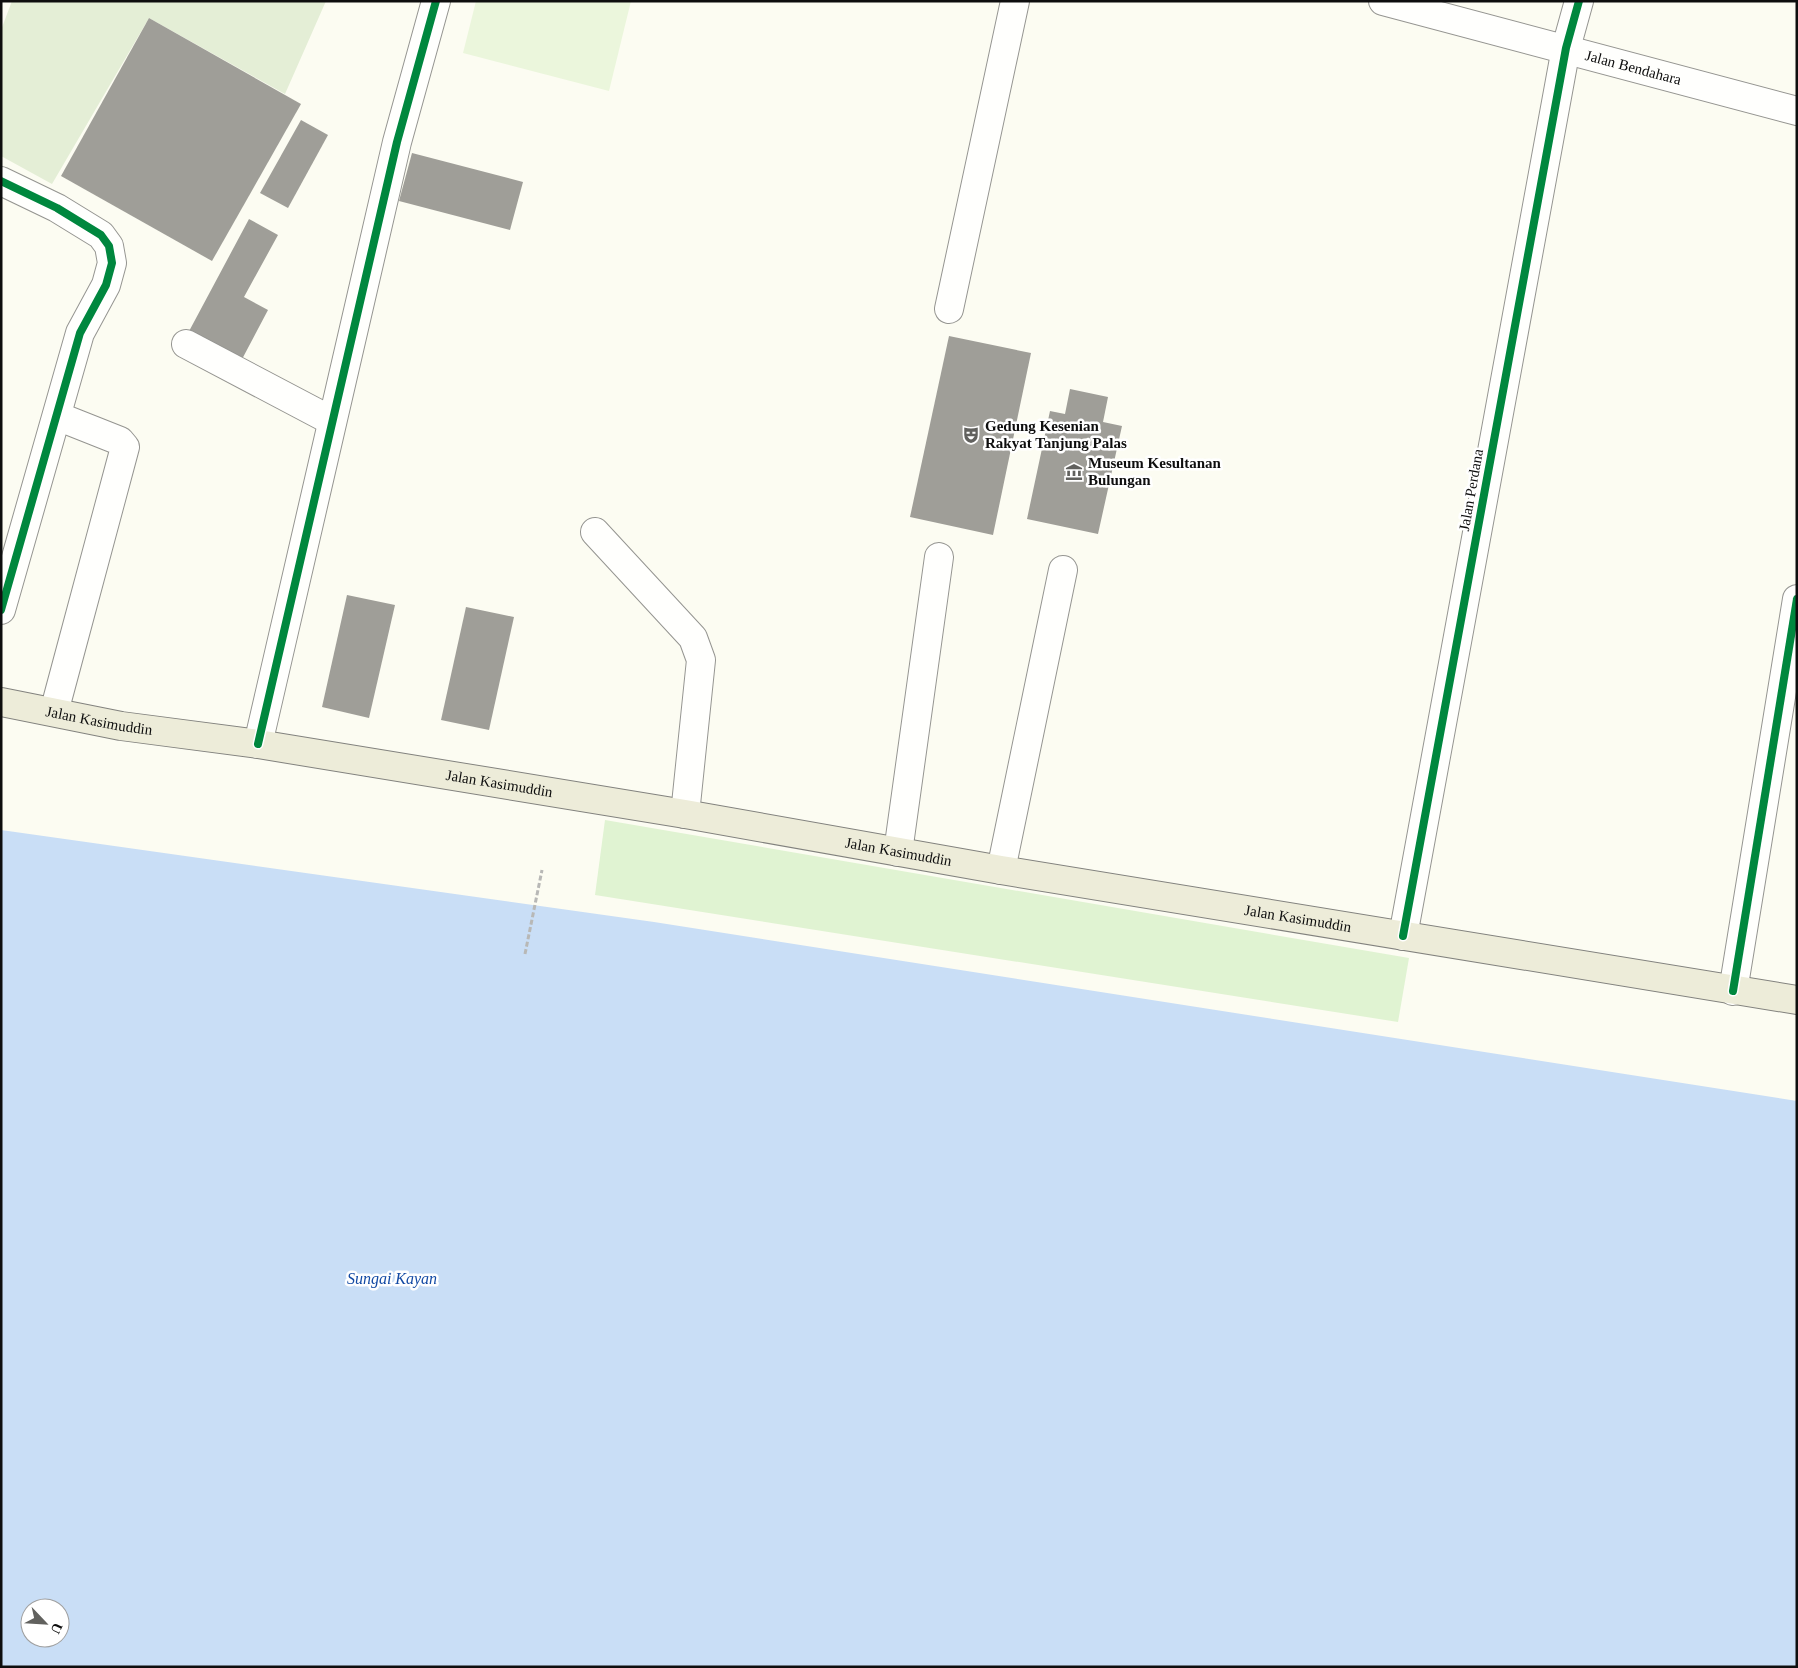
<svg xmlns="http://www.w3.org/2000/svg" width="1798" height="1668" viewBox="0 0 1798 1668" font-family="'Times New Roman',serif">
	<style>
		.green { fill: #e0f3d2 }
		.cemetery { fill: #e4eed6 }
		.pitch { fill: #ebf6dc }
		.water { fill: #c9def6; fill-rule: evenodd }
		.building { fill: #9f9e98 }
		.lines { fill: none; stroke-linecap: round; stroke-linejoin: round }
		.minor-casing { stroke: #959591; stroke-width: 30 }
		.major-casing { stroke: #82827e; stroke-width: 30 }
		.path { stroke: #b8b8b6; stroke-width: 3; stroke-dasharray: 5 2.5; stroke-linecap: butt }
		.minor { stroke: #fffffd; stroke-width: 28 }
		.major { stroke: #edecd9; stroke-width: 28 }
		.cycleway-casing { stroke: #fff; stroke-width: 11 }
		.cycleway { stroke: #00873e; stroke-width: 8 }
		.labels { text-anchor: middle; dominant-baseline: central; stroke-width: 5; stroke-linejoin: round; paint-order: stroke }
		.street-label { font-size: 15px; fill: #0e0e0e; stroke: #fff }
		.poi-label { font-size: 15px; font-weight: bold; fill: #0e0e0e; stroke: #fff; text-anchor: start }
		.water-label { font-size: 16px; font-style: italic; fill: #134aa4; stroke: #fff }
	</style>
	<rect width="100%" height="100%" fill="#fcfcf2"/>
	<polygon class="green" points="605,820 1409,958 1398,1022 595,895"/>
	<polygon class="cemetery" points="12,1 326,1 285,94 149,18 52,184 1,156 1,30"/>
	<polygon class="pitch" points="476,1 631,1 609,91 463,53"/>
	<path class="water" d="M1,830l653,92 1143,179v566h-1796zM30,1608h30v30h-30z"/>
	<g class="building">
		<polygon points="149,18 301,104 212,261 61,176"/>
		<polygon points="301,120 328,135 288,208 260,193"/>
		<polygon points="412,153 523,182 510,230 399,201"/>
		<polygon points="249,219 278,235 244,297 268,310 240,363 187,335"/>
		<polygon points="949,336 1031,353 993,535 910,517"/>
		<polygon points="1070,389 1108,397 1103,422 1122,426 1098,534 1027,519 1050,411 1065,414"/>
		<polygon points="347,595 395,605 369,718 322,707"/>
		<polygon points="466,607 514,617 489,730 441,720"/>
	</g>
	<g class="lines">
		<g class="minor-casing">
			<g id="minor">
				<path id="s1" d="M1383,1l414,110"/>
				<polyline points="1,181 57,208 101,235 109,246 112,263 106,285 80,333 1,610"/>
				<polyline points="949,309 1015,1"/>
				<polyline points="186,344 332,421"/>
				<polyline points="595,532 693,638 701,660 685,814"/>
				<polyline points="54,712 125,447 120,441 57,416"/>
				<polyline points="258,744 397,142 436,1"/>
				<polyline points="898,852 939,557"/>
				<polyline points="1001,870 1063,570"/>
				<polyline points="1403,936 1566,48 1579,1"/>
				<polyline points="1733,991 1797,599"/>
			</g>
		</g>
		<g class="major-casing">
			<g id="major">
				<path id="s2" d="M1,702l120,24 137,18 427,70 316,56 796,130"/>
			</g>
		</g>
		<polyline class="path" points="525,954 542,870"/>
		<use href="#minor" class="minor"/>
		<use href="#major" class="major"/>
		<g class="cycleway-casing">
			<g id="cycleway">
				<polyline points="1,181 57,208 101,235 109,246 112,263 106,285 80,333 1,610"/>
				<polyline points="258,744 397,142 436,1"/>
				<polyline points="1403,936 1566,48 1579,1"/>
				<polyline points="1733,991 1797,599"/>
			</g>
		</g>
		<use href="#cycleway" class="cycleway"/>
	</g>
	<defs>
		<g id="theatre-bare" transform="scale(1.35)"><path d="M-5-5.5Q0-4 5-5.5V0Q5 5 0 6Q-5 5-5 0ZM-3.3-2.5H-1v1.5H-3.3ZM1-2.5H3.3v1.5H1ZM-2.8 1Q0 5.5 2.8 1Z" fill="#61615e" stroke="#fff" stroke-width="2.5" paint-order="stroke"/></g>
		<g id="museum-bare" transform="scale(1.35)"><path d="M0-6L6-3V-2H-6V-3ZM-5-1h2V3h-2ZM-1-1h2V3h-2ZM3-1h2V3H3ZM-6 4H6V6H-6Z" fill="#61615e" stroke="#fff" stroke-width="2.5" paint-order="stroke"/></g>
	</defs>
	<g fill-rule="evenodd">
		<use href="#theatre-bare" x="971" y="435"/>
		<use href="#museum-bare" x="1074" y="472"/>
	</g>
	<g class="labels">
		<g class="street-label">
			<text stroke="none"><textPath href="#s1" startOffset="259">Jalan Bendahara</textPath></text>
			<text transform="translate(1471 490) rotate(-80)">Jalan Perdana</text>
			<text stroke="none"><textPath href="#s2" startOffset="100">Jalan Kasimuddin</textPath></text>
			<text stroke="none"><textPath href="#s2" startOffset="505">Jalan Kasimuddin</textPath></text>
			<text stroke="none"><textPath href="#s2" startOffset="910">Jalan Kasimuddin</textPath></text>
			<text stroke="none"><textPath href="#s2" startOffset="1315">Jalan Kasimuddin</textPath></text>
		</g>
		<g class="poi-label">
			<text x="985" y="426">Gedung Kesenian<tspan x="985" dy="17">Rakyat Tanjung Palas</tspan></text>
			<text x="1088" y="463">Museum Kesultanan<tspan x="1088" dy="17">Bulungan</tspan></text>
		</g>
		<g class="water-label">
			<text x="392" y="1278">Sungai Kayan</text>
		</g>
	</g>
	<rect width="1798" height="1668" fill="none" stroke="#0e0e0e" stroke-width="5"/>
	<g transform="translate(45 1623) rotate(115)"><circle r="24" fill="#ffffff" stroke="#9f9f9f"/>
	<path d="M0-4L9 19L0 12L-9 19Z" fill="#61615e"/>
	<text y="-8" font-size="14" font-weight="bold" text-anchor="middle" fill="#0e0e0e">U</text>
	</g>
</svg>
